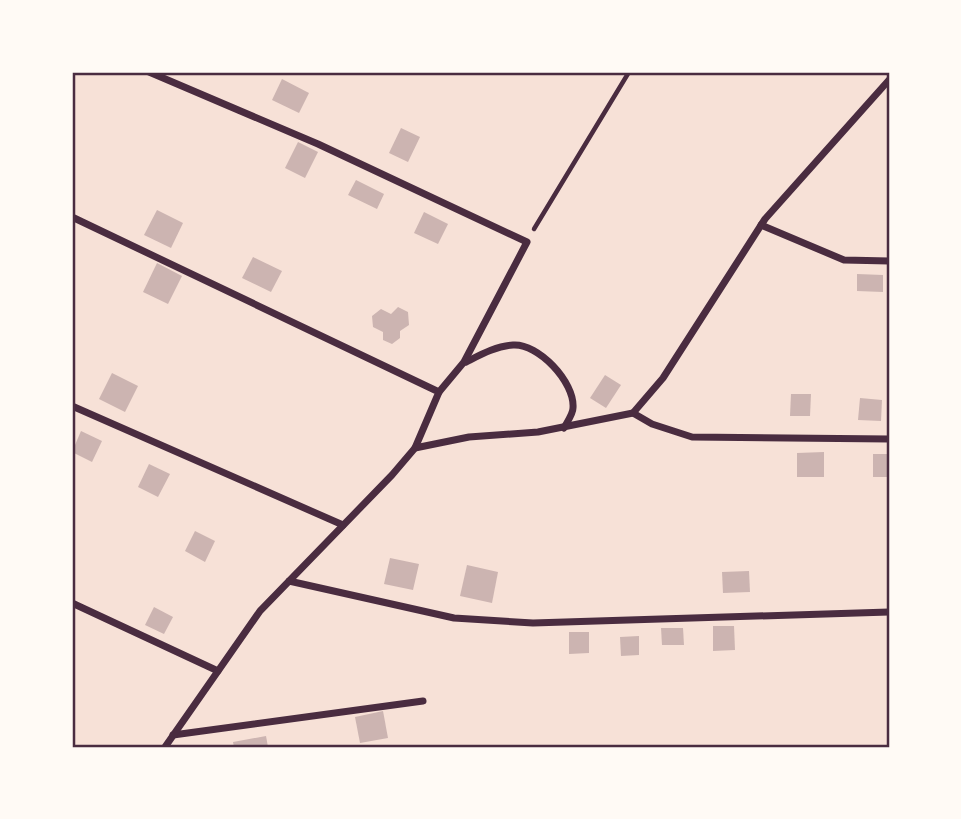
<svg xmlns="http://www.w3.org/2000/svg" width="961" height="819" viewBox="0 0 961 819" font-family="Rubik,sans-serif">
	<style>
		.building { fill: #ccb4b1 }
		.lines { fill: none; stroke-linecap: round; stroke-linejoin: round }
		.path { stroke: #4a2c40; stroke-width: 4.5 }
		.minor { stroke: #4a2c40; stroke-width: 7 }
		.neatline { fill: none; stroke: #4a2c40; stroke-width: 2.5 }
	</style>
	<rect width="100%" height="100%" fill="#f7e1d7"/>
	<g class="building">
		<polygon points="282,79 309,93 299,113 272,100"/>
		<polygon points="401,128 420,137 408,162 389,153"/>
		<polygon points="298,142 318,152 305,178 285,168"/>
		<polygon points="356,180 384,194 377,209 348,195"/>
		<polygon points="157,210 183,223 171,248 144,235"/>
		<polygon points="424,212 448,224 438,244 414,233"/>
		<polygon points="253,257 282,271 271,292 242,278"/>
		<polygon points="157,263 182,276 168,304 143,292"/>
		<polygon points="857,274 883,275 883,292 857,291"/>
		<polygon points="398,307 408,312 409,325 400,331 400,338 392,344 383,340 383,332 373,327 372,316 381,309 391,314"/>
		<polygon points="112,373 138,386 125,412 99,399"/>
		<polygon points="605,375 621,385 606,408 590,398"/>
		<polygon points="791,394 811,394 810,416 790,416"/>
		<polygon points="860,398 882,400 881,421 858,420"/>
		<polygon points="81,431 102,441 92,462 72,452"/>
		<polygon points="824,452 824,477 797,477 797,453"/>
		<rect x="873" y="454" width="16" height="23"/>
		<polygon points="149,464 170,474 158,497 138,487"/>
		<polygon points="195,531 215,541 205,562 185,551"/>
		<polygon points="390,558 419,564 413,590 384,584"/>
		<polygon points="467,565 498,572 492,603 460,596"/>
		<polygon points="749,571 750,592 723,593 722,572"/>
		<polygon points="154,607 173,617 164,634 145,625"/>
		<polygon points="713,626 734,626 735,650 713,651"/>
		<polygon points="661,628 683,628 684,645 662,645"/>
		<polygon points="569,632 589,632 589,653 569,654"/>
		<polygon points="639,636 639,655 621,656 620,637"/>
		<polygon points="383,711 388,738 360,743 355,717"/>
		<polygon points="266,736 268,747 234,747 233,742"/>
	</g>
	<g class="lines">
		<polyline class="path" points="534,229 629,72"/>
		<g class="minor">
			<polyline points="149,72 318,144 527,242 464,362 439,392"/>
			<polyline points="72,217 439,392 415,448"/>
			<polyline points="761,225 844,260 889,261"/>
			<path d="M466,362c14,-7 30,-16 47,-17 25,-2 62,37 60,63 0,6 -6,14 -9,20"/>
			<polyline points="72,406 343,525"/>
			<polyline points="633,413 652,424 692,437 889,439"/>
			<polyline points="289,581 454,618 533,623 889,612"/>
			<polyline points="72,603 218,671"/>
			<polyline points="173,735 423,701"/>
			<polyline points="165,747 260,611 392,475 415,448 469,437 538,432 633,413 663,378 765,219 889,80"/>
		</g>
	</g>
	<rect width="961" height="819" fill="none" stroke="#fffaf5" stroke-width="147"/>
	<rect x="74" y="74" width="814" height="672" class="neatline"/>
</svg>
